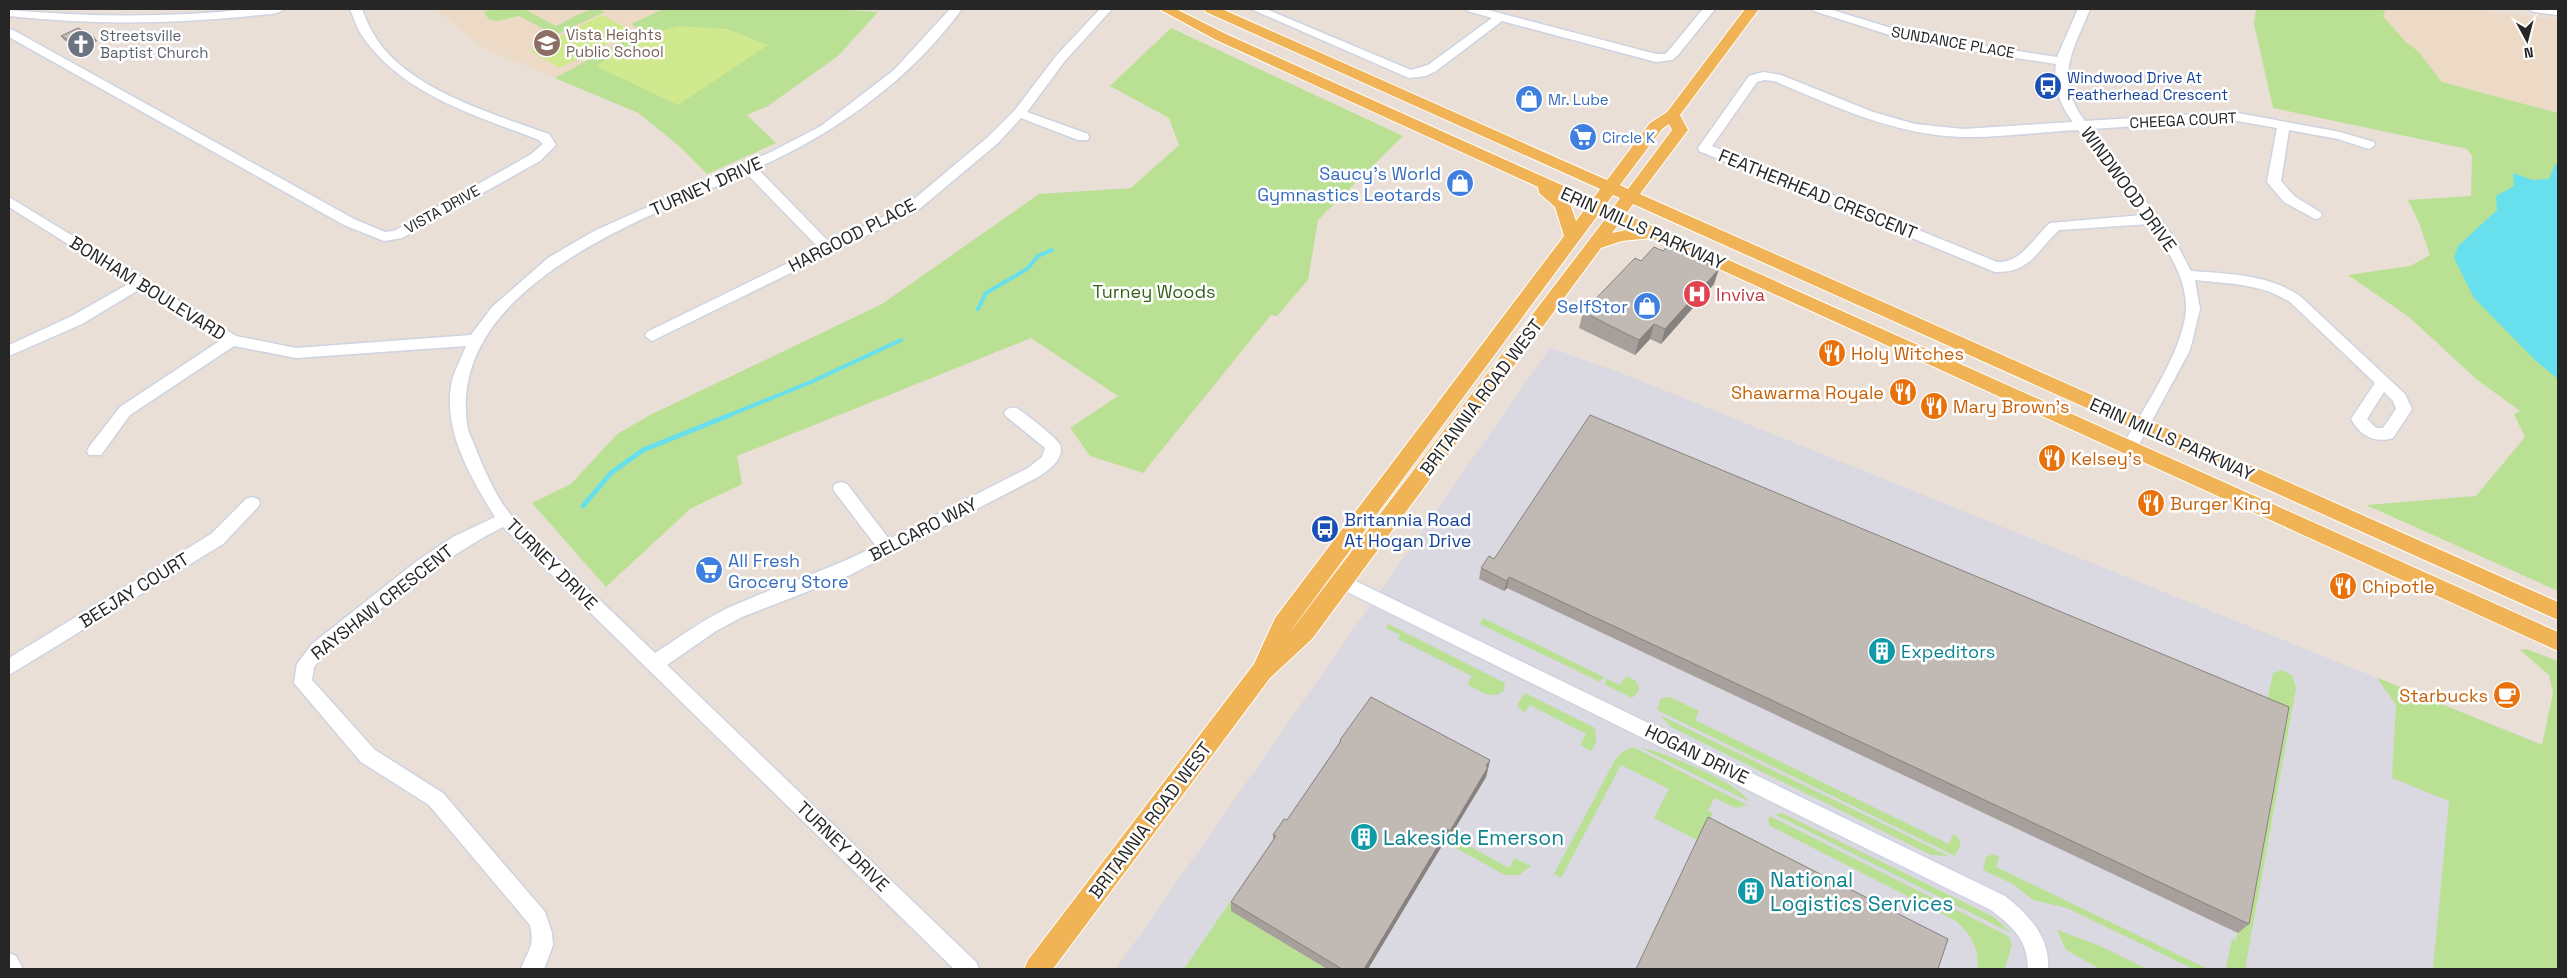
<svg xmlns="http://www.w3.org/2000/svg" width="2567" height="978" viewBox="0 0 2567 978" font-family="'Space Grotesk',sans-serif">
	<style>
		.industrial { fill: #dad8e1 }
		.education { fill: #ecdac6 }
		.green { fill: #bae193 }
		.pitch { fill: #d1e98e }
		.water { fill: #68dfed }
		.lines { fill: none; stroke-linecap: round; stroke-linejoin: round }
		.stream-far1 { stroke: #68dfed; stroke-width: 4 }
		.stream { stroke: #68dfed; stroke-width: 5 }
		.minor-casing { stroke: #cdd3e0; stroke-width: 3 }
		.major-casing { stroke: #fff; stroke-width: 2 }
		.minor { fill: #fff; fill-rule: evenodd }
		.major { fill: #f0b456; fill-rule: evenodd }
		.wall { fill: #a69f9b }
		.shaded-wall { fill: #87827e }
		.building { fill: #c1b9b4; stroke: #87827e }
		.labels { text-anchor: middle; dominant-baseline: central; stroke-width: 5; stroke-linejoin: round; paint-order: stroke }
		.far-education-label { font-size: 15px; fill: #785e54; stroke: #fff; text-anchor: start }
		.far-worship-label { font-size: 15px; fill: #5b616d; stroke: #fff; text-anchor: start }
		.far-street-label { font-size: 15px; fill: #262626; stroke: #fff }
		.far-transit-label { font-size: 15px; fill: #164399; stroke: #fff; text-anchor: start }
		.far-shop-label { font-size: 15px; fill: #366cbe; stroke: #fff; text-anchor: start }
		.shop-label { font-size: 18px; fill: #366cbe; stroke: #fff; text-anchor: end }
		.street-label { font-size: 18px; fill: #262626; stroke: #fff }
		.park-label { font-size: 18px; fill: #336119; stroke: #fff }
		.health-label { font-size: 18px; fill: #be3a42; stroke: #fff; text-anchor: start }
		.food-label { font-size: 18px; fill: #c56008; stroke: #fff; text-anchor: start }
		.transit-label { font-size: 18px; fill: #164399; stroke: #fff; text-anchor: start }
		.culture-label { font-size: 18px; fill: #0d838f; stroke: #fff; text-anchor: start }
		.near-culture-label { font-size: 21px; fill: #0d838f; stroke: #fff; text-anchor: start }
	</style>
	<rect width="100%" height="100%" fill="#eadfd7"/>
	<polygon class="industrial" points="1550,348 1619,372 2543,745 2558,969 1116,969"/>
	<g class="education">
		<polygon points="435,9 663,9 631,24 642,30 555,78 483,48"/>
		<polygon points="2386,9 2470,9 2558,20 2558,113 2442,82 2419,52 2405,41 2383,16"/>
	</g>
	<g class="green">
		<path d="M491,9h33l32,17c14,-6 35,-23 49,-14l-50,23 -36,-19 -21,5 -9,-1 -5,-8z"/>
		<polygon points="663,9 834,9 878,12 838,56 768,106 747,115 776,143 707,174 678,145 638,113 555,78 641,31 631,24"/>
		<polygon points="2256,9 2386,9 2383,16 2405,41 2419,52 2442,82 2558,113 2558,591 2366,505 2476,496 2525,437 2514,414 2520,411 2476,379 2409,317 2348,275 2410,266 2430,255 2419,223 2408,200 2471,196 2472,156 2467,149 2273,108 2254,24"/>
		<polygon points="1171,28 1403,136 1318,220 1308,280 1277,316 1271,315 1143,473 1090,456 1070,428 1118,396 1031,338 737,456 742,484 690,509 606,587 532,503 571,484 617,434 652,414 882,304 1039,194 1131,188 1179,145 1169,118 1110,86"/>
		<polygon points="1483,618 1604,677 1600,682 1480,624"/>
		<path d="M1388,624l117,59 -1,7c-11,12 -26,0 -37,-6l5,-8 -74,-37 2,-4 -14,-7z"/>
		<path d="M2526,649l32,12v308h-125l16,-168 -57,-23 4,-72c-4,-10 -17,-22 -18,-28l164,67 11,-52 -4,-18 -29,-25z"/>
		<polygon points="2282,670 2292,675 2296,688 2245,969 2226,969 2232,939 2236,940 2279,717 2265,711 2273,673"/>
		<polygon points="1626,676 1635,680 1639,686 1638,692 1632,698 1604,684 1607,679 1620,685"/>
		<polygon points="1525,693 1595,728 1596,743 1591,751 1580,745 1586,734 1530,705 1524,713 1517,705"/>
		<polygon points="1670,697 1699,711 1695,720 1949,844 1953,834 1957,836 1961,844 1955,856 1657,710 1661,698"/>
		<polygon points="1660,715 1949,856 1931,855 1671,727"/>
		<polygon points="1633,747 1747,805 1736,808 1714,798 1708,811 1713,814 1697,840 1654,818 1669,789 1621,765 1561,878 1554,874 1615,760 1622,752"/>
		<path d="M1641,748c22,3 98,35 107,53z"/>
		<polygon points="1782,813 1994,917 2011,933 1774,814"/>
		<path d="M1770,816l238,120 4,8 -7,25h-28c4,-19 -7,-36 -21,-48l-186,-95 -2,-6z"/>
		<polygon points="1451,836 1509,868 1515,858 1531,866 1519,875 1505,875 1445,842"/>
		<polygon points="1993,854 1999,857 1996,867 2208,969 2193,969 2067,908 2033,900 2013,884 1983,870 1986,857"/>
		<polygon points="1230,902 1235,905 1232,911 1327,969 1184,969"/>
		<polygon points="2057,930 2098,945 2147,969 2100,969 2066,950"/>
	</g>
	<g class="pitch">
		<polygon points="602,15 632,31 560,68 530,51"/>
		<polygon points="679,26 727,29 768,45 678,105 596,66 650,34"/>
	</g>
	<polygon class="water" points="2555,164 2558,165 2558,379 2536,361 2474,298 2454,258 2458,246 2497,210 2496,196 2514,186 2513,173 2533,180 2549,179"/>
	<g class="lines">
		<g class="stream-far1">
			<polyline points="978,309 986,293 1027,269 1038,256 1052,250"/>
			<polyline points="727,416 811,382 901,340"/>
		</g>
		<polyline class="stream" points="583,506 611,473 643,450 730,415"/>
		<g class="minor-casing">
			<g id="minor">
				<path d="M249,9h35c-7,7 -24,5 -33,7 -81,8 -162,9 -242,0v-6c80,7 160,8 240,-1z"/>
				<path d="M350,9h12c3,8 6,16 11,24 30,55 120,81 176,101l7,11 -16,16 -138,77 -18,3 -40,-16 -335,-188v-8l4,1 341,189 31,13 9,-1 136,-76 13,-11 -4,-4c-62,-24 -136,-45 -176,-103 -6,-8 -9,-19 -13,-28z"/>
				<path d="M950,9h12c-52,71 -126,124 -205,159l73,75 77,-38 81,-68 27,-27 41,-54 44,-47h12l-48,53 -37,50 61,22 1,3 -1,3h-10l-57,-22 -23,25 -81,68 -265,130 -7,-5 2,-4 172,-84 -73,-75c-99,45 -298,112 -279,251 1,9 7,19 10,28 9,22 19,45 34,63 14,16 31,30 47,44 32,32 65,63 97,94 25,-16 49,-34 75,-46 49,-22 99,-37 146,-61l-41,-54 -2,-4 2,-4 6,-2 6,2 42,55 139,-71 14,-11 3,-9 -38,-31 -3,-4 3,-4c4,-1 7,-2 11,0 7,4 40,30 42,36 5,13 -11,25 -20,31l-190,99 -108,42 -26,14 -49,34 309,297 3,7h-25l-451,-442c-67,34 -120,81 -179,127l-10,13 -2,13 63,70 68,43 102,119 7,21 1,12 -9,24h-23c7,-19 14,-22 9,-44l-101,-120 -68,-43 -67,-79 3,-19 15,-20 105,-83 36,-24 42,-20c-24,-39 -51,-84 -44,-131 2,-13 10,-27 15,-40l-170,12 -62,-12 -104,69 -29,40h-12l-2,-4 2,-4 31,-40 101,-67 -81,-51 -58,35 -73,32v-11l63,-29 58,-33 -121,-76v-10l227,139 60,12 175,-13 21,-28 56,-49 46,-27 179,-80 48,-25 73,-56z"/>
				<polygon points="1251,9 1266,9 1411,70 1428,65 1492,18 1468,11 1466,9 1484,9 1656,54 1665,54 1670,49 1703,9 1715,9 1678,55 1672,60 1656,62 1502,21 1436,71 1426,76 1409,78"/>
				<path d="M1812,9h17l85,26 143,22 21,-48h12c-17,42 -37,70 -5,112l147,-9 108,20 34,10 1,3 -6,4 -31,-10 -49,-9 -8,51 13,15 26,16 2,3 -2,3 -5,1 -31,-17 -17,-20 10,-54 -45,-8 -141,9 81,106 19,36c39,3 76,3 109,25l105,98 7,15 -19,29c-19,6 -33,-3 -42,-19l24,-36 -85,-81c-30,-19 -61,-18 -95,-22l5,29 -10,41 -55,102h-12l-2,-4c21,-37 62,-96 65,-138 1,-32 -19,-62 -37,-86l-90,6c-22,21 -29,43 -64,42l-296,-121 -1,-3 51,-72 14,-4 18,3 92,37 42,12 48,5 110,-7c-13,-16 -20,-38 -17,-58l-144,-22 -98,-31zM1764,80l10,1c53,22 106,47 163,54 44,6 96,-3 141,-5l65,85 -93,8c-17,15 -28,40 -53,39l-285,-116 45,-64zM2384,392l9,9 3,8 -13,19h-7l-9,-9z"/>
				<polygon points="2528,9 2558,9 2558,15 2534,12"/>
				<polygon points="252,497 258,499 260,503 258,507 223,544 9,675 9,658 211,534 246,499"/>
				<path d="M1333,570l672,326c24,19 45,41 43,73h-20c0,-29 -15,-42 -37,-59l-664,-328 -3,-5 3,-5z"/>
				<polygon points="9,953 16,956 23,969 9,969"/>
			</g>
		</g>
		<g class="major-casing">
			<path id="major" d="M1159,9h17l50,25 367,165 7,-10 -394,-177 -2,-3h18l385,171 43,-57 17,-11 78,-103h14l-79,106 8,15 -48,64 918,408v18l-925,-416 -7,10 932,418v19l-907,-413 -29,3 -21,7 -289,391 -42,39 -217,291h-29l4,-9 226,-296 21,-46 289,-382 -9,-29 -16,-14 -1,-6 -322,-147zM1669,124l3,6 -44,59 -8,-4 42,-56zM1613,195l7,3 -7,10 -7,-4zM1569,201l16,8 -9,12zM1598,215l8,3 -316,414 2,-3zM1619,224l12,5 -19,4z"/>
		</g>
		<use href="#minor" class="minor"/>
		<use href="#major" class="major"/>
	</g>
	<g class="wall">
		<polygon points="61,36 97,41 80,49 64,40"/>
		<polygon points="1641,261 1714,284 1661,344 1650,339 1635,355 1579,328 1583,312"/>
		<polygon points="1489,556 2249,924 2238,933 1507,588 1504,591 1479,579 1481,568"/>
		<polygon points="1340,740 1490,760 1486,777 1448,840 1446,839 1368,969 1327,969 1231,911 1231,902 1273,840 1273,835 1287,820 1339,744"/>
	</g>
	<g class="shaded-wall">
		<polygon points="94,37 97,41 80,49 77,45"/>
		<polygon points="1719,269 1714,284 1661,344 1665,329"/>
		<polygon points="1654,324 1650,339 1635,355 1639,340"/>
		<polygon points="1509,577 1507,588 1504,591 1507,581"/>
		<polygon points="1490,760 1486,777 1448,840 1450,831"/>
		<polygon points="1448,829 1446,839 1368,969 1364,969"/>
	</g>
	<g class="building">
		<polygon points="78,28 94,37 77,45 61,36"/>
		<polygon points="1668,246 1719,269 1665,329 1654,324 1639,340 1583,312 1635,258 1641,261 1654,247 1663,251"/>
		<polygon points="1590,415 2289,707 2249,924 1509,577 1507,581 1481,568 1489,556 1494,559"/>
		<polygon points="1371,697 1490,760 1486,766 1488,767 1450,831 1448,829 1364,969 1342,969 1231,902 1276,836 1273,835 1284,819 1287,820 1341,741 1340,740"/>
		<polygon points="1708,817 1948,939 1938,969 1636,969"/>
	</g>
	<defs>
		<g id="school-disc" transform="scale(1.4375)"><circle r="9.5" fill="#8d6e63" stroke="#fff"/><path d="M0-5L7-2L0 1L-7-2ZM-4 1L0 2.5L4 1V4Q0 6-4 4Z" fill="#fff"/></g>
		<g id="church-disc" transform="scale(1.4375)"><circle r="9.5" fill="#6b7280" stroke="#fff"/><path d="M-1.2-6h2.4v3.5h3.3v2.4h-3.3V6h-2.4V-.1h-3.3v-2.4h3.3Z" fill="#fff"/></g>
		<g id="bus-disc" transform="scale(1.4375)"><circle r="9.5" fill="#1a4fb4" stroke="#fff"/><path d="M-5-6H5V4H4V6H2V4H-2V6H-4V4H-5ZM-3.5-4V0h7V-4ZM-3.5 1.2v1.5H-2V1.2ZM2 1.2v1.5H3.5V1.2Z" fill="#fff"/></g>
		<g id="shop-disc" transform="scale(1.4375)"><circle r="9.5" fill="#3f7fe0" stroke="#fff"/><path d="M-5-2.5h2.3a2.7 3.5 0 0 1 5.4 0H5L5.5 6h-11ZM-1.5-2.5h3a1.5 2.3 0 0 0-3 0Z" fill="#fff"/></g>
		<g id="supermarket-disc" transform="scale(1.4375)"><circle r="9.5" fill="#3f7fe0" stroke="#fff"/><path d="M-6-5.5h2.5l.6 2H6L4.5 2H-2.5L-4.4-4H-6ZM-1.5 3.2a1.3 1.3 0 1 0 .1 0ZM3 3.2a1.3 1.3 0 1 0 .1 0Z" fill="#fff"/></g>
		<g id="hospital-disc" transform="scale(1.4375)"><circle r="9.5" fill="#e0444e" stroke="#fff"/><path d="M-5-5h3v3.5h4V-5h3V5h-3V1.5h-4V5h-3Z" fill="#fff"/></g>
		<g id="restaurant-disc" transform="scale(1.4375)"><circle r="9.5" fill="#e8710a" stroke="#fff"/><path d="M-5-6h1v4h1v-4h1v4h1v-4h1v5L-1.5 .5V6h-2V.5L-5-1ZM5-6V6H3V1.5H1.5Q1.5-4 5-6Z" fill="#fff"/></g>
		<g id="building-disc" transform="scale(1.4375)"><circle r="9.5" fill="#0f9aa8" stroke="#fff"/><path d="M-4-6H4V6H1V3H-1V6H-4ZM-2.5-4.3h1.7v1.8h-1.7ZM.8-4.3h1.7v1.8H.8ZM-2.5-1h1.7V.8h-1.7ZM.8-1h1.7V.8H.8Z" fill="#fff"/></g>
		<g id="cafe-disc" transform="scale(1.4375)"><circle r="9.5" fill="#e8710a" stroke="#fff"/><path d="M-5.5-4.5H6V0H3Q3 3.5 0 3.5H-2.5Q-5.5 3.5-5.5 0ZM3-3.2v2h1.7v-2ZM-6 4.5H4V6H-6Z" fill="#fff"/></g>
	</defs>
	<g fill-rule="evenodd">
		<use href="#school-disc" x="547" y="43"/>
		<use href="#church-disc" x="81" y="44"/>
		<use href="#bus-disc" x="2048" y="86"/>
		<use href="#shop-disc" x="1529" y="99"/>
		<use href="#supermarket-disc" x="1583" y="137"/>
		<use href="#shop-disc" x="1460" y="183"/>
		<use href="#hospital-disc" x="1697" y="294"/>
		<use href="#shop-disc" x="1647" y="306"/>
		<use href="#restaurant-disc" x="1832" y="353"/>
		<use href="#restaurant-disc" x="1903" y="392"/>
		<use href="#restaurant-disc" x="1934" y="406"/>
		<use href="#restaurant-disc" x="2052" y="458"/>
		<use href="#restaurant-disc" x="2151" y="503"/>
		<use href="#bus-disc" x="1325" y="529"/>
		<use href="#supermarket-disc" x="709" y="570"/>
		<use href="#restaurant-disc" x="2343" y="586"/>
		<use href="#building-disc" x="1882" y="651"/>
		<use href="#cafe-disc" x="2507" y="695"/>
		<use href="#building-disc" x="1364" y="837"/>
		<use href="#building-disc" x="1751" y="891"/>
	</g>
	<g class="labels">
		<g class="far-education-label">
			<text x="566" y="34">Vista Heights<tspan x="566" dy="17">Public School</tspan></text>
		</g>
		<g class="far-worship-label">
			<text x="100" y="35">Streetsville<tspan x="100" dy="17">Baptist Church</tspan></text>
		</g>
		<g class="far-street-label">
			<text transform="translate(1953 42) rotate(10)">SUNDANCE PLACE</text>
			<text transform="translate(2183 120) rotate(-3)">CHEEGA COURT</text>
			<text transform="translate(442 209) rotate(-29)">VISTA DRIVE</text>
		</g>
		<g class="far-transit-label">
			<text x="2067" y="77">Windwood Drive At<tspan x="2067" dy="17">Featherhead Crescent</tspan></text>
		</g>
		<g class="far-shop-label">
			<text x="1548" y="99">Mr. Lube</text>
			<text x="1602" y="137">Circle K</text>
		</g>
		<g class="shop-label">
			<text x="1441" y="173">Saucy's World<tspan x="1441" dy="21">Gymnastics Leotards</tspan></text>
			<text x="1628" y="306">SelfStor</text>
			<text x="728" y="560" text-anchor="start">All Fresh<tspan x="728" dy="21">Grocery Store</tspan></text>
		</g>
		<g class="street-label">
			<text transform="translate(706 186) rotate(-24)">TURNEY DRIVE</text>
			<text transform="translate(2129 189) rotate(54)">WINDWOOD DRIVE</text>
			<text transform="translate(1818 194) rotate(22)">FEATHERHEAD CRESCENT</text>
			<text transform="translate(1643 228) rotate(24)">ERIN MILLS PARKWAY</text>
			<text transform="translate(852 235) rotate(-27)">HARGOOD PLACE</text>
			<text transform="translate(148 288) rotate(32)">BONHAM BOULEVARD</text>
			<text transform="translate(1481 397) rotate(-53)">BRITANNIA ROAD WEST</text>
			<text transform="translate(2172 439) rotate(24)">ERIN MILLS PARKWAY</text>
			<text transform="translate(923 529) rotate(-27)">BELCARO WAY</text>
			<text transform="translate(552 564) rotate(45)">TURNEY DRIVE</text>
			<text transform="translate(134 590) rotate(-32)">BEEJAY COURT</text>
			<text transform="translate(382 602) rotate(-38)">RAYSHAW CRESCENT</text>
			<text transform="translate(1697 754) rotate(26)">HOGAN DRIVE</text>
			<text transform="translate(1150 820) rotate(-53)">BRITANNIA ROAD WEST</text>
			<text transform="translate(843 846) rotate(44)">TURNEY DRIVE</text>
		</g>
		<g class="park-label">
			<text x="1154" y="291">Turney Woods</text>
		</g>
		<g class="health-label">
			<text x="1716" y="294">Inviva</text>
		</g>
		<g class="food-label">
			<text x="1851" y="353">Holy Witches</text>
			<text x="1884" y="392" text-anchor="end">Shawarma Royale</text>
			<text x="1953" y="406">Mary Brown's</text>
			<text x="2071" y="458">Kelsey's</text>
			<text x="2170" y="503">Burger King</text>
			<text x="2362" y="586">Chipotle</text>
			<text x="2488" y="695" text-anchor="end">Starbucks</text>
		</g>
		<g class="transit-label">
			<text x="1344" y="519">Britannia Road<tspan x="1344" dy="21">At Hogan Drive</tspan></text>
		</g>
		<g class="culture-label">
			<text x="1901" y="651">Expeditors</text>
		</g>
		<g class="near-culture-label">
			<text x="1383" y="837">Lakeside Emerson</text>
			<text x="1770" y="879">National<tspan x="1770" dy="24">Logistics Services</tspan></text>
		</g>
	</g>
	<rect width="2567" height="978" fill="none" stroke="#262626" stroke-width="20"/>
	<g transform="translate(2527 40) rotate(173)" stroke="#ffffff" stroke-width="4" paint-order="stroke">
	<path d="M0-4L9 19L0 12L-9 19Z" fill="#262626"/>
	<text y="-8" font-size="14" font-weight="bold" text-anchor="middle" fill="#262626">N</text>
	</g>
</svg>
